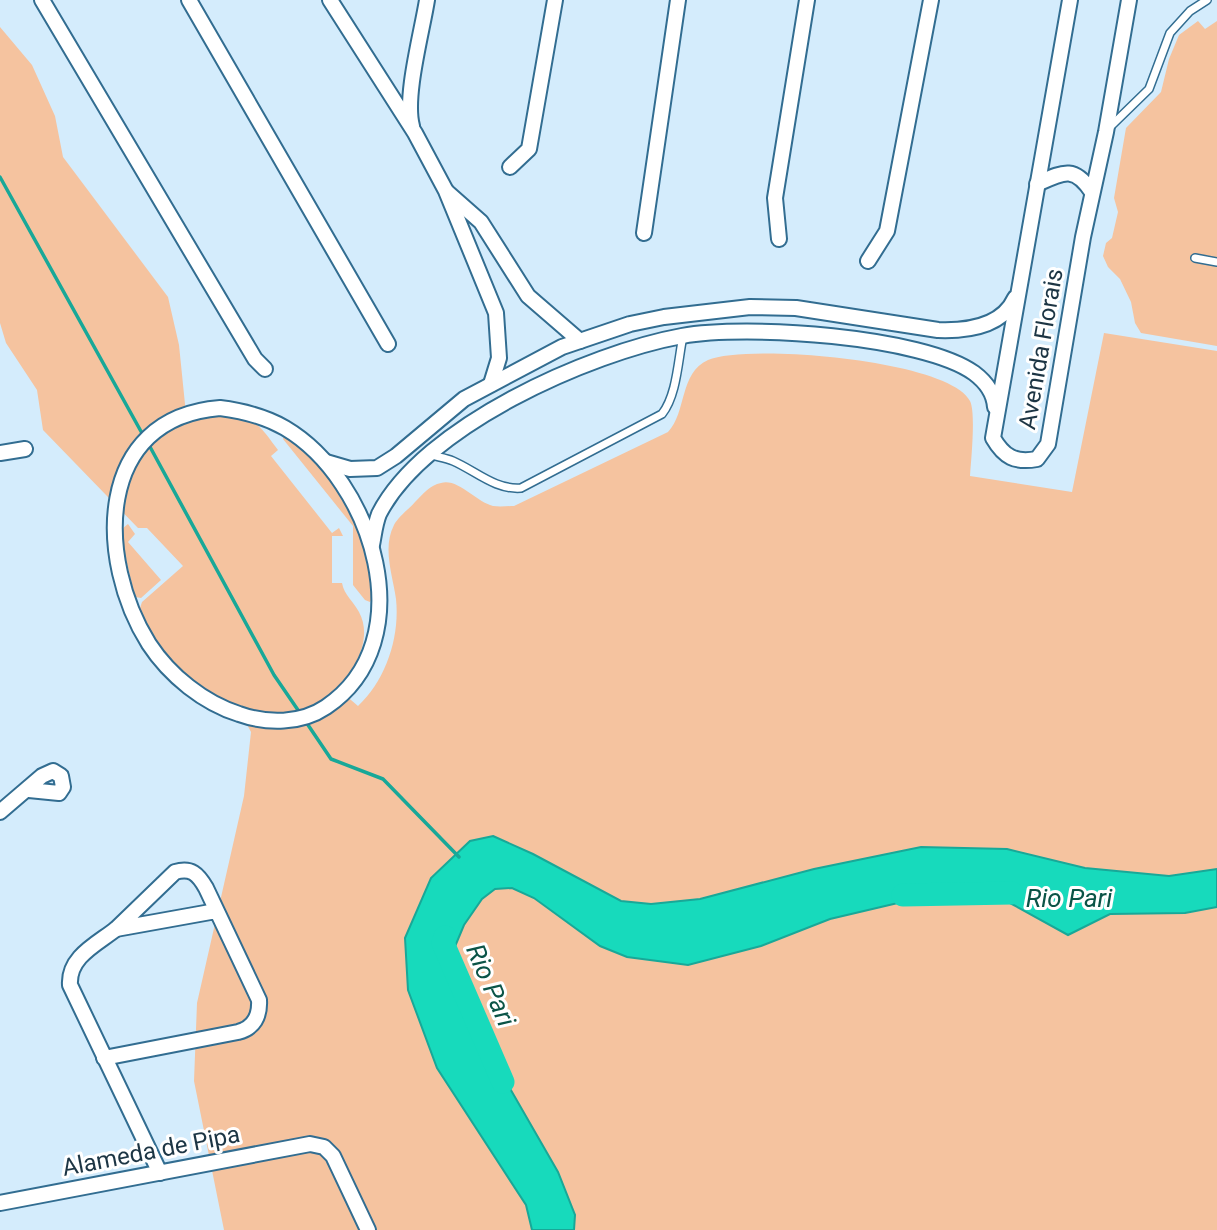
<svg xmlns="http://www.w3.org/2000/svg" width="1217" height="1230" viewBox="0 0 1217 1230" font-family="Roboto,sans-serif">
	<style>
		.green { fill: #f5c39f }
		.water { fill: #17dabc; stroke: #18a898; stroke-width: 2 }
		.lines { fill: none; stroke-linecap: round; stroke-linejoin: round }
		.stream { stroke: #18a898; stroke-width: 3.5 }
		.river { stroke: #17dabc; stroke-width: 23 }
		.lane-casing { stroke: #326d91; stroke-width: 10 }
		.street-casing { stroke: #326d91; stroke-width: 18 }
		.lane { stroke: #fff; stroke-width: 7 }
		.street { stroke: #fff; stroke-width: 14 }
		.labels { text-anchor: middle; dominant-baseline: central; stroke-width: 6; stroke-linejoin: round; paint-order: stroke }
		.street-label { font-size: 24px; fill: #1c3544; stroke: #fff }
		.water-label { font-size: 26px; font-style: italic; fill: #0b5447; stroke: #fff }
	</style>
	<rect width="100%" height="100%" fill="#d4ecfc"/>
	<g class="green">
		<polygon points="1198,21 1205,29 1217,21 1217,346 1141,333 1135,323 1131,302 1120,279 1108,267 1103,256 1106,243 1112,238 1118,212 1114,198 1126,128 1161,92 1169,59 1179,35"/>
		<path d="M0,27l32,38 23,51 8,41 105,140 11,48 7,69c21,0 54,-4 70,10 9,7 15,17 22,26l-7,6 61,77 7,-5 4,8h-11v47h10c2,12 12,19 17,29 13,24 -1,54 -19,72l4,10 14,12c28,-26 42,-69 38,-107 -3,-23 -14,-51 -2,-74 4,-8 15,-16 21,-23 8,-8 15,-17 26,-19 17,-5 35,19 52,23 7,1 15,0 21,0l154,-74c19,-20 11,-59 40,-72 40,-17 242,0 262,41 6,12 1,59 0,75l102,16 32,-159 113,18v879h-993l-30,-149 3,-78 47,-207 7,-64 -9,-17 -42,-26 -30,-28 -20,-28 -10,-25 2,-6 41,-36 -36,-38h-9l-95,-98 -6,-40 -31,-47 -6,-20z"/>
		<polygon points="284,436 319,463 339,490 352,512 367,553 373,597 370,602 365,600 353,585 353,526 283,439"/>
		<polygon points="128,524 135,534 128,542 161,580 141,598 135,597 134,593 125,555 122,529"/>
	</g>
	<polygon class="water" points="493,836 533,854 621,901 651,904 700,899 814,869 921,847 1007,849 1085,868 1169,876 1217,869 1217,907 1185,913 1110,914 1068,935 1010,903 972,890 936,894 830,919 761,946 688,965 627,957 600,946 534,898 512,888 495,889 482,899 464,925 451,956 453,983 465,1010 558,1172 575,1215 574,1230 532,1230 526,1205 437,1068 408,990 405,938 431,878 470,841"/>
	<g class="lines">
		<g class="stream">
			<polyline points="0,177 143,435"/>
			<polyline points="149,445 274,675 300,713"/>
			<polyline points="306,722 331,759 383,779 459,857"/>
		</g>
		<g class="river">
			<polyline points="903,895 1012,893"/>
			<polyline points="445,937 443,943 503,1082"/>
		</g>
		<g class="lane-casing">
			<g id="lane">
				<polyline points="1111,126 1149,89 1170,33 1190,11 1207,0"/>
				<polyline points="1195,258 1217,262"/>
				<path d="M431,455c7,2 15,3 22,6 23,10 42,29 68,27l141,-74c15,-19 16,-54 21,-78"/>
			</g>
		</g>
		<g class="street-casing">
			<g id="street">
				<polyline points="42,0 255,359 265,369"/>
				<polyline points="189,0 388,344"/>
				<polyline points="330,0 415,133 446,191 496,313 499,358 491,384"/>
				<path d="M1070,0l-77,438c11,19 22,25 44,21l11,-15 35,-207 23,-105 23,-132"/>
				<path d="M412,126c-8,-29 10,-94 15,-126"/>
				<polyline points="510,167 529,149 555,0"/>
				<path d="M1037,184c26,-12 37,-19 55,8"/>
				<polyline points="447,192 481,222 528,296 580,341"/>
				<polyline points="644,233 678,0"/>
				<polyline points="779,239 775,198 807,0"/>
				<polyline points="868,261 887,231 931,0"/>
				<path d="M220,408c24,3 44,8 65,20 88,52 139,213 41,279 -25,17 -59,17 -87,7 -35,-11 -69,-38 -90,-70 -53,-84 -55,-226 71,-236z"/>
				<polyline points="0,453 25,449"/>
				<path d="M326,462l24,7 27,-1 19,-12 68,-57 98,-52 68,-23 34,-7 86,-10 46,1 142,22c28,1 64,-3 77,-32"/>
				<path d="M372,545c2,-10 3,-21 7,-31 45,-88 210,-161 303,-178 63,-12 241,0 292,37 12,9 20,20 21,34"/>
				<polyline points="0,812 42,776 53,771 61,776 63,787 59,793 29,790"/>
				<path d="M116,929c-19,15 -48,28 -46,56l90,188"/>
				<path d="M104,1058l134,-26c16,-4 22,-16 21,-32l-53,-112c-8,-14 -15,-21 -31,-16l-59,57 100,-18"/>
				<polyline points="0,1203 310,1144 324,1147 333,1156 368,1230"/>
			</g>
		</g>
		<use href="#lane" class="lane"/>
		<use href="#street" class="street"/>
	</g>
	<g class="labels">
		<g class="street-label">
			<text transform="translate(1041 349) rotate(-80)">Avenida Florais</text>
			<text transform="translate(151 1151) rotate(-11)">Alameda de Pipa</text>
		</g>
		<g class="water-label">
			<text x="1069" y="898">Rio Pari</text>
			<text transform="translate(491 985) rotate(67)">Rio Pari</text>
		</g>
	</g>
</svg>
